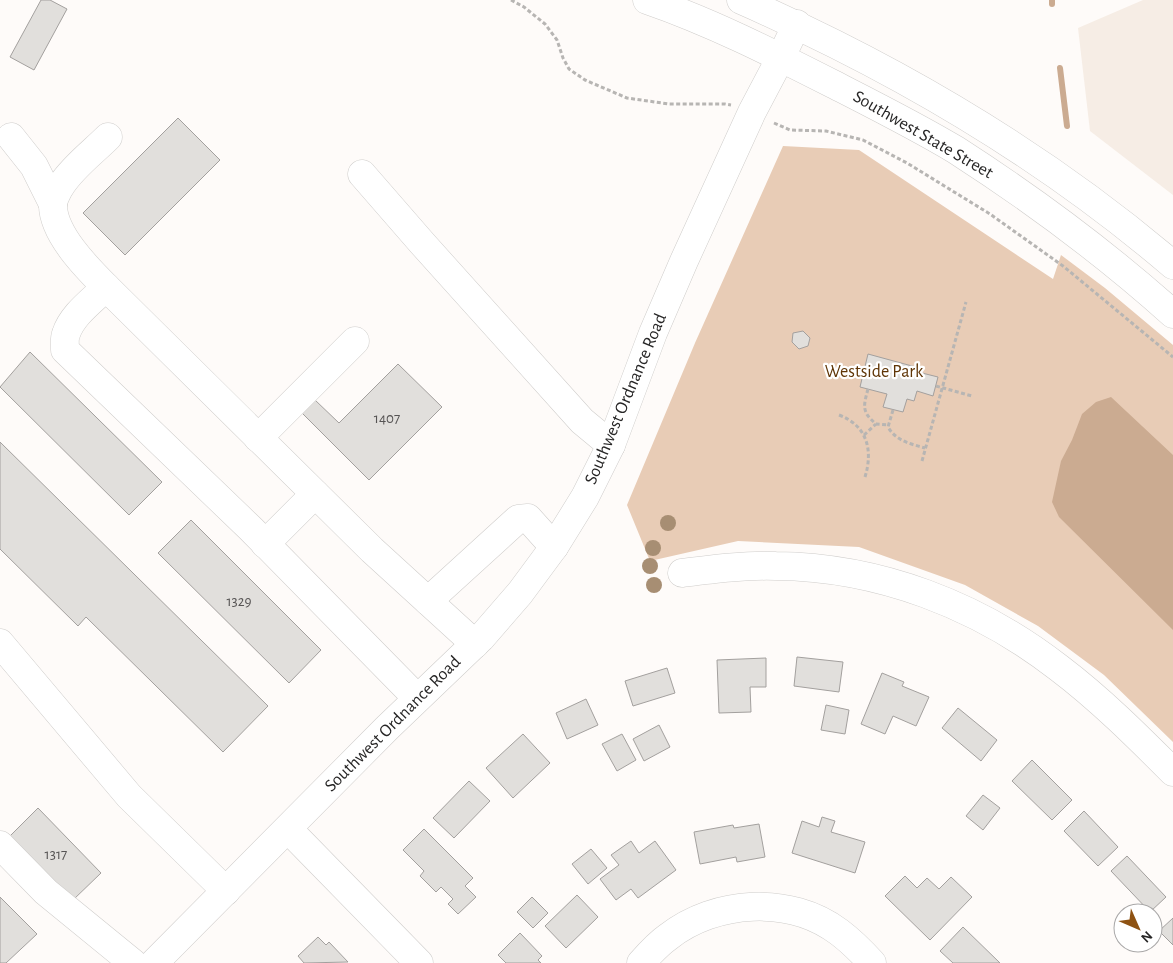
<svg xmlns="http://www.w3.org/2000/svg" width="1173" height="963" viewBox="0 0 1173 963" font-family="'Alegreya Sans',sans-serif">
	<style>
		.built { fill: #f6ede5 }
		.green { fill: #e8ccb6 }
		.water { fill: #cbab91 }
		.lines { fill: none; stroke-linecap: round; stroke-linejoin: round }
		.stream { stroke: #cbab91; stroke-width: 6 }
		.building { fill: #e1dfdc; stroke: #a3a09e }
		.minor-casing { stroke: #cfcdcb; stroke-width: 29 }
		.major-casing { stroke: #cfcdcb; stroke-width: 29 }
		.path { stroke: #b7b5b3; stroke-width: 3; stroke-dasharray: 4 2.5; stroke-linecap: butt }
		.minor { stroke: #fff; stroke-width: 28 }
		.major { stroke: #fff; stroke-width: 28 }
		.tree { fill: #a78e73 }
		.labels { text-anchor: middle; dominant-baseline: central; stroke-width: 4.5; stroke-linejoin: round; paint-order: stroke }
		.number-label { font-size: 15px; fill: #565454 }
		.street-label { font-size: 18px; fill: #272626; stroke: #fff }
		.park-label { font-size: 18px; fill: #5f3506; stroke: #fff }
	</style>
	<rect width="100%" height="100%" fill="#fefbf9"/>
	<polygon class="built" points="1143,0 1173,0 1173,195 1090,131 1078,28"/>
	<polygon class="green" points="783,146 859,150 1053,279 1061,255 1105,288 1173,345 1173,742 1104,675 1038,626 965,585 859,547 738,541 650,561 627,505 695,343"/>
	<polygon class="water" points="1111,397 1173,455 1173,630 1059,517 1052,502 1061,461 1072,440 1082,414 1096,402"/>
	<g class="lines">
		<g class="stream">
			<polyline points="1052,0 1052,4"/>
			<polyline points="1060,68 1067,126"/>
		</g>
	</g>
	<g class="building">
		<polygon points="41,0 50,0 67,9 34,70 10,57"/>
		<polygon points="178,118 220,160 125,255 83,213"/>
		<polygon points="803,331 810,338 808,346 799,349 792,342 793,333"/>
		<polygon points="30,352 162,482 129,515 0,387"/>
		<polygon points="868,354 923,369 922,373 938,377 933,396 917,391 914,401 907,399 903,412 883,407 887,394 860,387"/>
		<polygon points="398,364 442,407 369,480 302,413 315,400 339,423"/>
		<polygon points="0,442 268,706 223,752 86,617 78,626 0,549"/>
		<polygon points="191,520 321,650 289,683 158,553"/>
		<polygon points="797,657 843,662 839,692 794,686"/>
		<polygon points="766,658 766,687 750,687 751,712 719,713 717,660"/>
		<polygon points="667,668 675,693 633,706 625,681"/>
		<polygon points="882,673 904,682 902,686 929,697 916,726 893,716 885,734 861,724"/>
		<polygon points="586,699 598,725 567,739 556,713"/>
		<polygon points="826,705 849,710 845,734 821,730"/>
		<polygon points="958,708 997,740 981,761 942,728"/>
		<polygon points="659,725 670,747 644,761 633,739"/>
		<polygon points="523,734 550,763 513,798 486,768"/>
		<polygon points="622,734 636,760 617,771 602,744"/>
		<polygon points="1032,760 1072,800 1052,820 1012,781"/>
		<polygon points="469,781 490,801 454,838 433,818"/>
		<polygon points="983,795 1000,808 983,830 966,816"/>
		<polygon points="38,808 101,873 73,900 10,836"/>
		<polygon points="1084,811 1118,847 1098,866 1064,831"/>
		<polygon points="822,817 835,821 831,832 865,842 855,873 792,853 802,821 819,827"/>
		<polygon points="759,824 765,857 737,862 736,857 700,864 694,832 733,825 734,828"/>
		<polygon points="424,829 473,878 465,886 476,897 458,914 448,904 453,899 441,887 436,892 420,876 424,871 403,850"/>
		<polygon points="631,841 639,853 655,841 676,870 638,898 631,889 616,900 600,879 619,865 611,855"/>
		<polygon points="591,849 607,868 588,884 572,864"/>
		<polygon points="1127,856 1166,897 1150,912 1111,871"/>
		<polygon points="905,876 917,888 927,878 939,889 951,877 972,897 930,940 885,896"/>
		<polygon points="577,895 598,917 566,948 545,926"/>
		<polygon points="0,897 37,934 6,963 0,963"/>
		<polygon points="532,897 548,913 533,928 517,912"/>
		<polygon points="1173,918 1173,945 1159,931"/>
		<polygon points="963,927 1000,963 953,963 940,951"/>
		<polygon points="520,933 542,956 538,960 541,963 506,963 498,955"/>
		<polygon points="318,937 326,945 329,942 348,962 304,963 298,956"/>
	</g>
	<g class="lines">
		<g class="minor-casing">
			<g id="minor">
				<polyline points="11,137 34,166 53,204"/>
				<polyline points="362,174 422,243 582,421 611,445"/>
				<path d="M106,287c-19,-19 -53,-53 -53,-82 0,-6 6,-17 9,-21 12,-18 31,-32 46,-47"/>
				<polyline points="258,438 355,341"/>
				<polyline points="265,544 315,494"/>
				<path d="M682,573c32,-4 63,-8 94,-7 103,1 202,39 283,102 41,31 78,68 114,104"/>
				<polyline points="428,601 518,519 528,518 554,547"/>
				<polyline points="0,643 129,796 226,891"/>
				<path d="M417,698l-166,-169 -186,-179c0,-5 -1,-11 1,-16 6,-19 26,-33 40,-47l266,263 103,94"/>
				<polyline points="288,829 419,963"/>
				<polyline points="0,845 46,892 133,963"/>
				<polyline points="154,963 387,728 481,638 520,593 554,547 585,497 611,445 653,333 684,261 752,112 781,57 797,24"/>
				<path d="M641,963c8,-9 17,-19 27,-26 47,-37 122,-42 171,-5 12,9 23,20 33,31"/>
			</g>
		</g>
		<g class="major-casing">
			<g id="major">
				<path d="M647,0c64,22 125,53 186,84 41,21 83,42 123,66 76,49 149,103 217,164"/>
				<path d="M741,0c155,68 303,155 432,265"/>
			</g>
		</g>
		<g class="path">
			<polyline points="511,0 524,7 545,24 557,40 563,58 569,69 585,80 627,98 669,104 725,104 731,105"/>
			<polyline points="774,123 790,130 826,131 863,140 907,163 990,214 1063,266 1173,357"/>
			<polyline points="936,386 972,396"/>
			<path d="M868,389c-5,18 -6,23 8,35l12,1"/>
			<path d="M893,410l-5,17c8,14 23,17 37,21"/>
			<path d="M839,415c29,11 34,36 26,62"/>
			<polyline points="864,435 876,424"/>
			<polyline points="922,461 966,302"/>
		</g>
		<use href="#minor" class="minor"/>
		<use href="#major" class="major"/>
	</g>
	<g class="tree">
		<circle cx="668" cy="523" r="8"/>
		<circle cx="653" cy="548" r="8"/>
		<circle cx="650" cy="566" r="8"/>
		<circle cx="654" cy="585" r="8"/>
	</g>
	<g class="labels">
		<g class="number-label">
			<text x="387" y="418">1407</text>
			<text x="239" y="601">1329</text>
			<text x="56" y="854">1317</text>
		</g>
		<g class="street-label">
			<text transform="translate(923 135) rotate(30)">Southwest State Street</text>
			<text transform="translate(626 399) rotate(-67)">Southwest Ordnance Road</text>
			<text transform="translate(393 724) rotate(-45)">Southwest Ordnance Road</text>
		</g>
		<g class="park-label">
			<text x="874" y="372">Westside Park</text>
		</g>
	</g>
	<g transform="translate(1138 928) rotate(135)"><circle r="24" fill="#ffffff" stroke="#a9a8a8"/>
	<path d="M0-4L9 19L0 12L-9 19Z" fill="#8e5212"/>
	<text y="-8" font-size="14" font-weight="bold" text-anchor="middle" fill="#272626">N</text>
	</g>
</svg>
